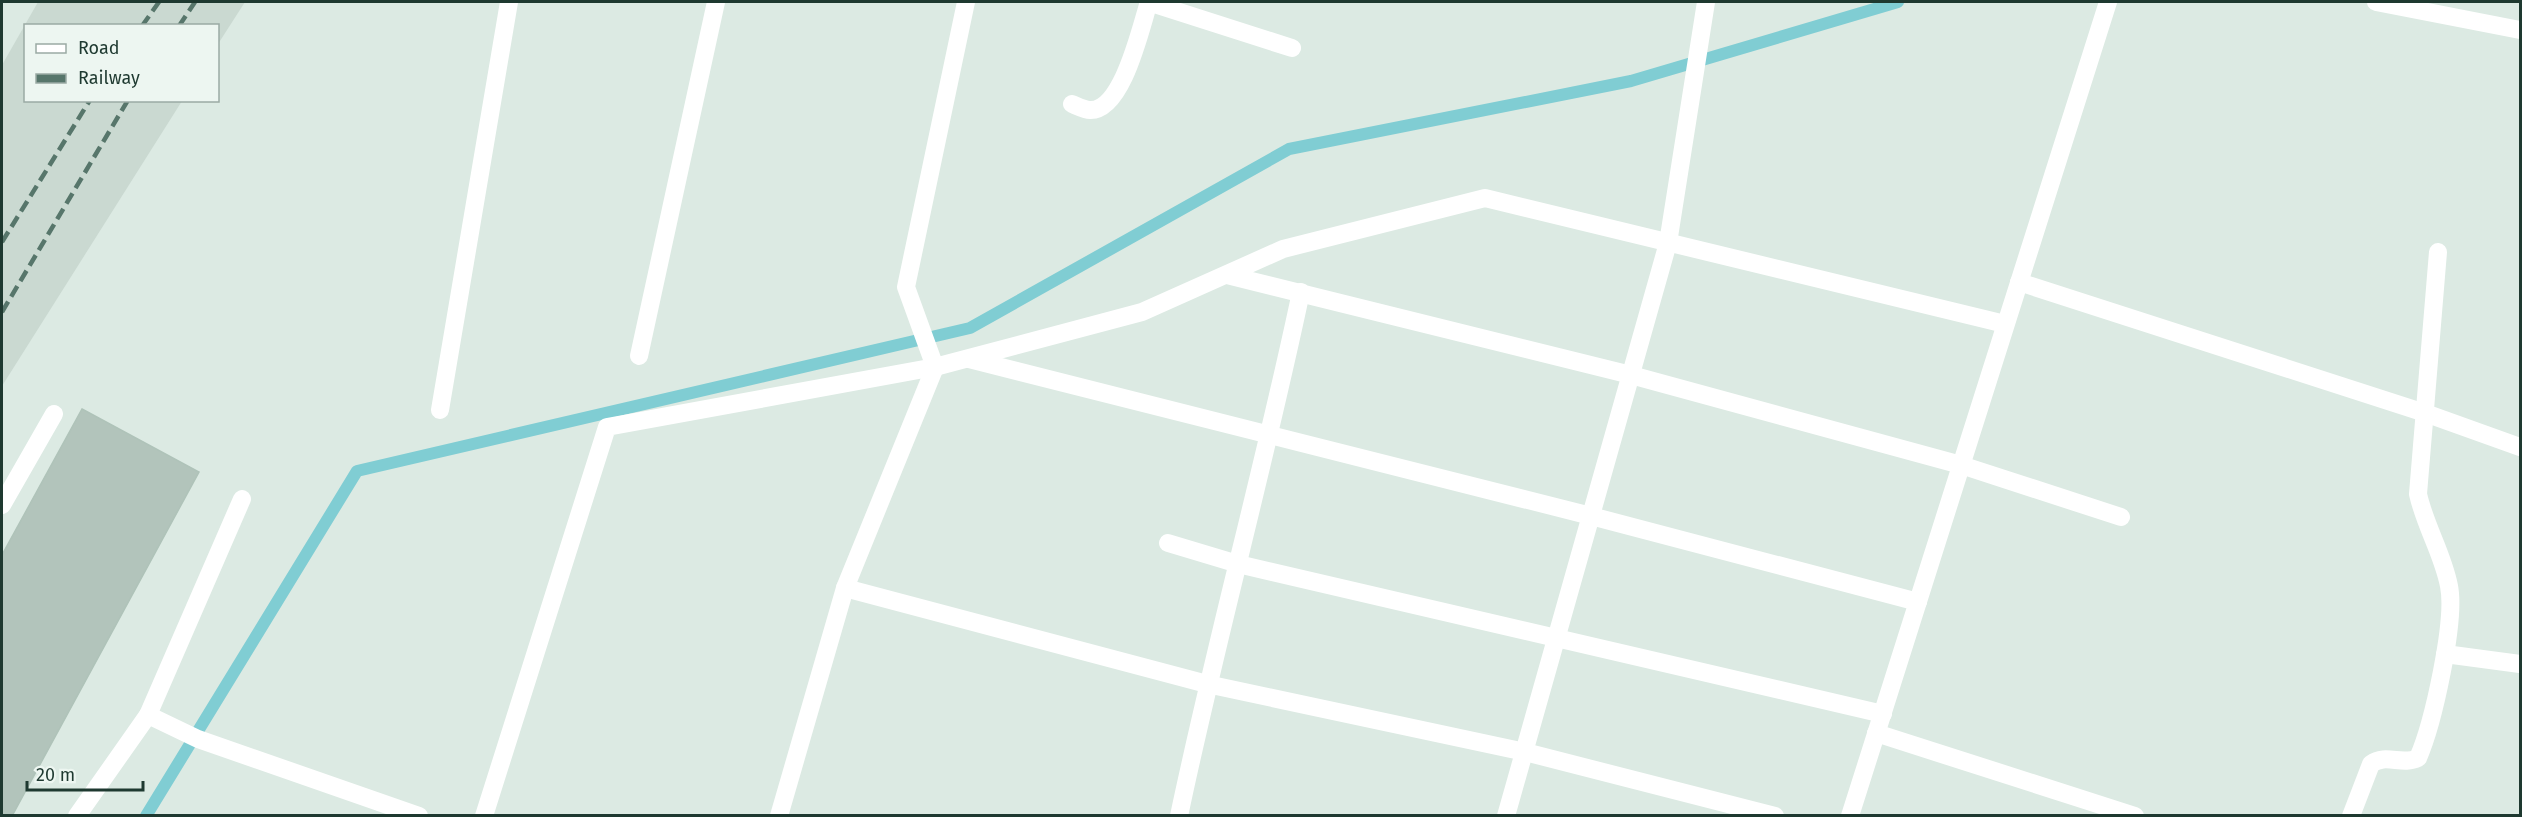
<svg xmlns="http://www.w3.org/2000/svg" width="2522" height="817" viewBox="0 0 2522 817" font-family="'Fira Sans',sans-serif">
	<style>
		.built { fill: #cad9d1 }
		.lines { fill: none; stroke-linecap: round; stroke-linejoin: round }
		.stream { stroke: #80cdd3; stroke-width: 12 }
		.building { fill: #b2c4bb; stroke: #afc3b9; stroke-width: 1.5 }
		.street { stroke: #fff; stroke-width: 18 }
		.rail { stroke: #57766b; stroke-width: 4.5; stroke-dasharray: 12 6; stroke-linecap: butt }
	</style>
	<rect width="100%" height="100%" fill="#dceae3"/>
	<polygon class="built" points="38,2 245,2 218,44 218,26 26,26 26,100 182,101 2,386 2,65"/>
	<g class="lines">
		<polyline class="stream" points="146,816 357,471 970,328 1289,149 1631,81 1898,2"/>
	</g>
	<polygon class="building" points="82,409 199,472 12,816 2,816 2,555"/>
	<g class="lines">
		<g class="street">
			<polyline points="1148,2 1292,48"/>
			<polyline points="2376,2 2520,30"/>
			<path d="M1072,104c5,2 13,6 18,6 33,1 51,-84 59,-108"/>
			<polyline points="1227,275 1631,375 1961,465 2121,517"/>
			<polyline points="2019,282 2425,413 2520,447"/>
			<polyline points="639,356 716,2"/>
			<polyline points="969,359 1591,516 1918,602"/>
			<polyline points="440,410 509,2"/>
			<polyline points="2,505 54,414"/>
			<polyline points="1168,543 1238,564 1883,714"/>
			<polyline points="845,588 1207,684 1525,752 1775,816"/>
			<polyline points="2445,654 2520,664"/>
			<polyline points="148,715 242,499"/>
			<polyline points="1876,733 2135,816"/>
			<polyline points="77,816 148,715 198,739 419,816"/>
			<polyline points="484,816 607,427 935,367 1142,312 1283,249 1485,198 2005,324"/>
			<polyline points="779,816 845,588 935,367 906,287 966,2"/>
			<path d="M1179,816c37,-176 85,-348 122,-524"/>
			<polyline points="1506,816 1668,243 1706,2"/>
			<polyline points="1850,816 2108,2"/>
			<path d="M2351,816l20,-52c15,-11 31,2 47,-6 15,-34 38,-137 31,-172 -6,-32 -24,-60 -31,-92l20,-242"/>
		</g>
		<g class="rail">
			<polyline points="142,26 159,2"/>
			<polyline points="179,26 195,2"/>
			<polyline points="2,242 90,100"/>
			<polyline points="2,312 128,100"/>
		</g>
	</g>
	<rect width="2522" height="817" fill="none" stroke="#1e3930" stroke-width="6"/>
	<rect x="24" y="24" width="195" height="78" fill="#edf6f1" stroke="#9aaaa4" stroke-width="1.5"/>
	<rect x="36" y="44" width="30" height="9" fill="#ffffff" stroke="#9aaaa4" stroke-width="1.5"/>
	<text x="78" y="54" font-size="18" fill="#1e3930">Road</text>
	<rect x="36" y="74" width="30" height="9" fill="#57766b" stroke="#9aaaa4" stroke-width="1.5"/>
	<text x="78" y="84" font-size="18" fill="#1e3930">Railway</text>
	<path d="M27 781v9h116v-9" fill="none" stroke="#1e3930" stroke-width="3"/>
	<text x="36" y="781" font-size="18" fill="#1e3930" stroke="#edf6f1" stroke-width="4.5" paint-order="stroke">20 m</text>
</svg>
